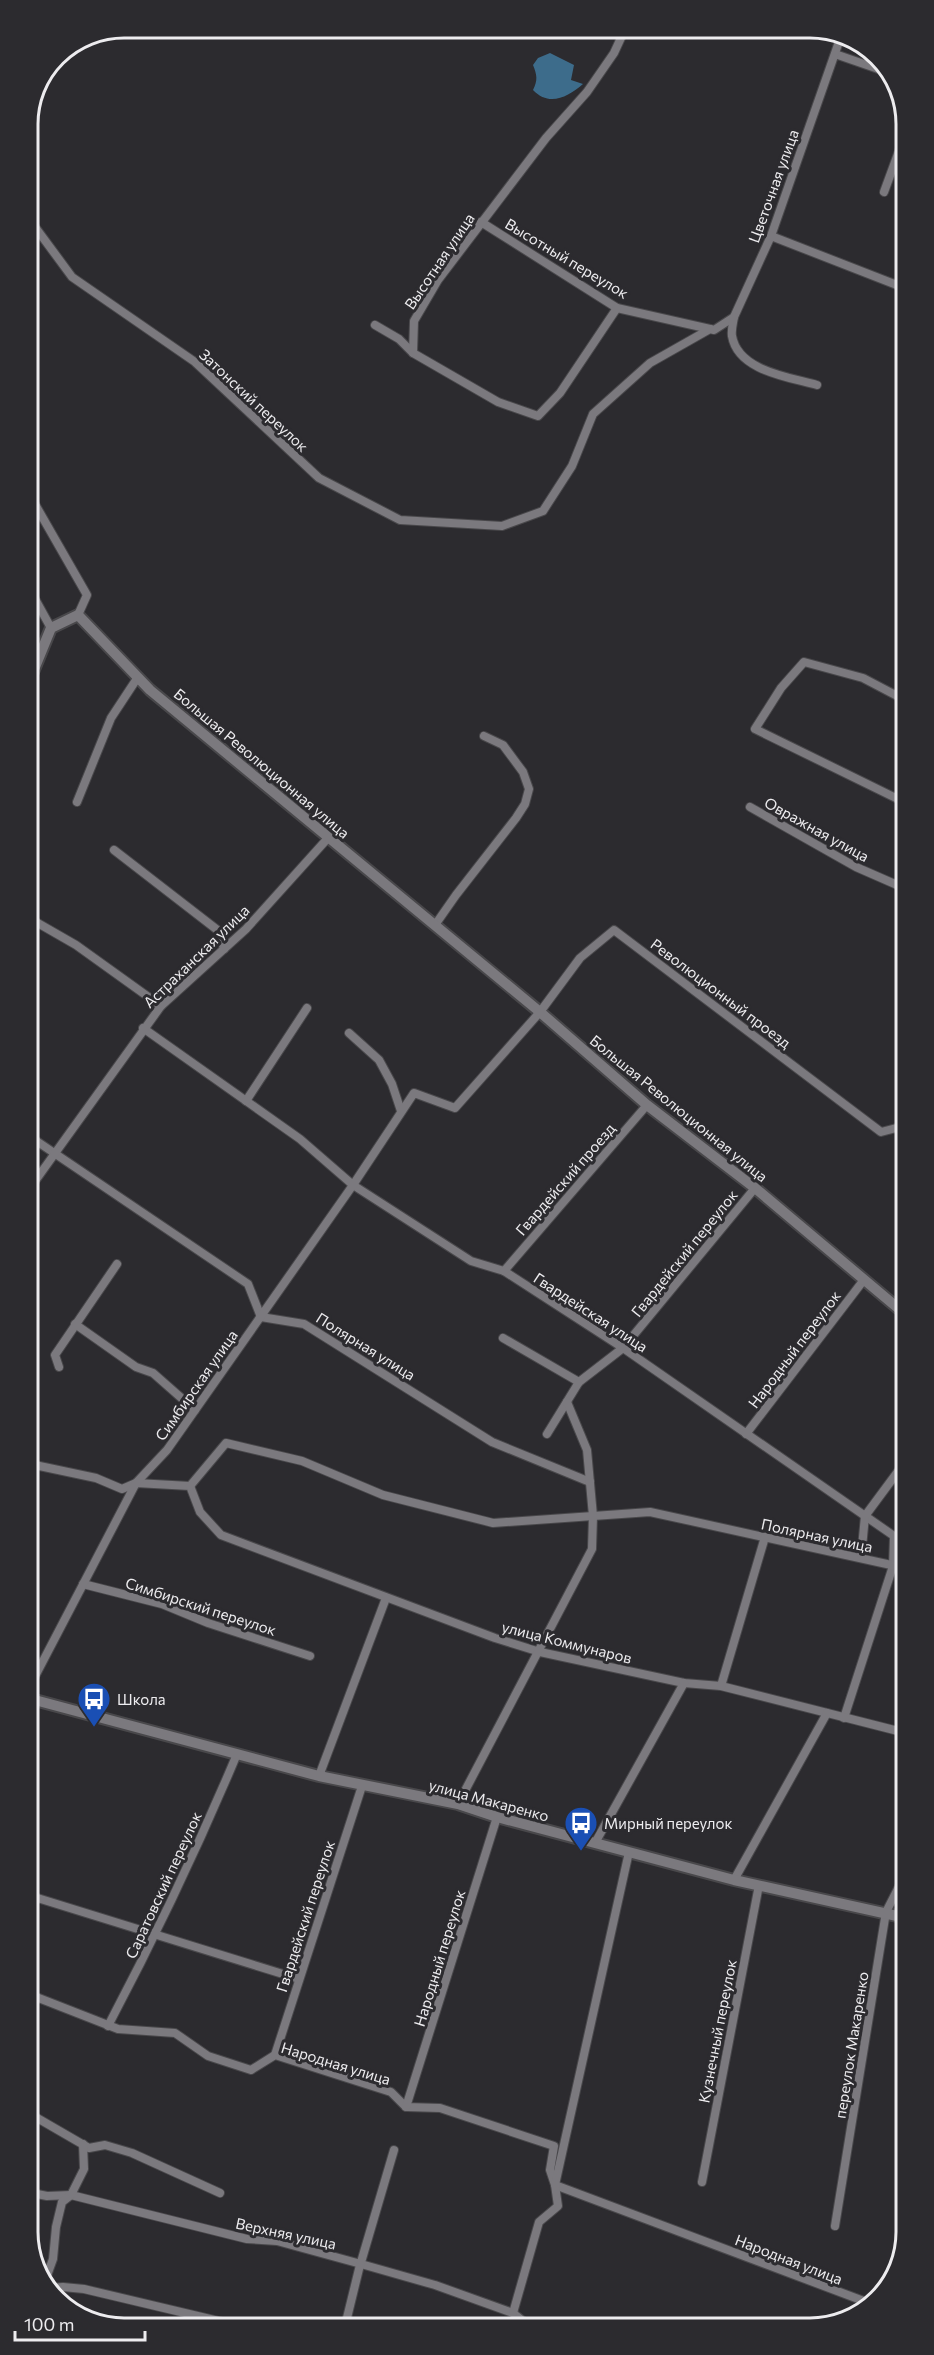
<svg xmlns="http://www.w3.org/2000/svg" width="934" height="2355" viewBox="0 0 934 2355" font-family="Commissioner,sans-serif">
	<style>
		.water { fill: #3d6c8b }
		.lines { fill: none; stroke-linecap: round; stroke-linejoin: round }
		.street-casing { stroke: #49484b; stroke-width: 10 }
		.secondary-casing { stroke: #49484b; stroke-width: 14 }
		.street { stroke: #7b797e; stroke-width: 8 }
		.secondary { stroke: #7b797e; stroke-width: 10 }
		.labels { text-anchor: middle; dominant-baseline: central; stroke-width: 6; stroke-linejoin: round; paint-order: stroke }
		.street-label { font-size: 15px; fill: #edecef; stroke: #2c2b2f }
		.poi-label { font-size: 15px; fill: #edecef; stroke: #2c2b2f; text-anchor: start }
		.rim { fill: none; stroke: #edecef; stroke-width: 3 }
	</style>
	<rect width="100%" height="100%" fill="#2c2b2f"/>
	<path class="water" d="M550,53l24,12 -3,15 12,4c-15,13 -34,23 -50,6 5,-10 4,-15 0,-25l5,-7z"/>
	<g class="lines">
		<g class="street-casing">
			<g id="street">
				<polyline points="835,54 887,72"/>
				<polyline points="53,61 65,51"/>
				<polyline points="884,192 902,143"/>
				<polyline points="27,216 72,277 195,362 319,478 400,520 502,526 543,511 572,466 593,414 650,363 710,329 714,330 734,317 771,236 841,36"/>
				<polyline points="481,222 617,308 710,329"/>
				<polyline points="771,236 902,287"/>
				<path d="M734,317c-1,6 -3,13 -2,19 6,35 57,41 85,49"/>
				<polyline points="375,325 399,339 413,353 498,402 538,416 560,393 617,308"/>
				<polyline points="413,353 414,321 438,280 546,138 587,92 614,53 626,27"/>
				<polyline points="28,492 87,595 78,615"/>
				<polyline points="28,596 35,599 51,628"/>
				<polyline points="903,699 863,678 804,662 781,688 755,729 904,802"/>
				<polyline points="77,802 111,718 138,677"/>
				<polyline points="750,807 856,867 904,888"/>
				<polyline points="114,850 220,932 224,949"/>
				<polyline points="29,918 76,945 161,1006"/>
				<polyline points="435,925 456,895 516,818 525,804 529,789 523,772 503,745 484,736"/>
				<polyline points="143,1028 300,1139 353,1185 471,1261 504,1271 623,1348 894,1536 893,1566 844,1718"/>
				<polyline points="349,1033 379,1060 392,1084 401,1111"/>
				<polyline points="246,1101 307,1008"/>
				<polyline points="29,1136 248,1284 261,1317 304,1324 492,1442 590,1482"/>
				<polyline points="30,1188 161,1006 246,929 328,838"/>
				<polyline points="504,1271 647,1105"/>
				<polyline points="75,1324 136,1367 153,1373 195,1410"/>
				<polyline points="503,1338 579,1382"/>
				<polyline points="59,1367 55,1355 117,1264"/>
				<polyline points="547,1434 579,1382 623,1348 755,1188"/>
				<polyline points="746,1434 863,1281"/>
				<polyline points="30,1464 96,1478 122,1489 136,1483 190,1486 200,1512 221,1535 495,1638 540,1652 684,1683 721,1686 906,1733"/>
				<polyline points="190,1486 226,1443 302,1461 383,1495 493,1523 650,1512 905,1568"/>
				<polyline points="861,1558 865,1516 905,1462"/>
				<polyline points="83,1584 162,1604 208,1623 310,1656"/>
				<polyline points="31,1684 136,1483 167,1450 353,1185 414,1093 455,1108 540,1012 580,958 614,930 881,1132 904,1126"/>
				<polyline points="721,1686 765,1537"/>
				<polyline points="319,1776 386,1598"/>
				<polyline points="458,1804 592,1549 593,1516 587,1450 567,1402"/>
				<polyline points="595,1843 684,1683"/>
				<polyline points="734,1880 827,1713"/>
				<polyline points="31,1896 299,1979"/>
				<polyline points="31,1995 118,2029 175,2033 208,2056 251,2070 275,2055 391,2092 406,2107 440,2108 554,2146 550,2170 555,2185 869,2303"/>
				<path d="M108,2026c47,-89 90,-179 129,-272"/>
				<polyline points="275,2055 362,1786"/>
				<polyline points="406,2107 497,1817"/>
				<polyline points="32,2115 89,2148 105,2145 132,2153 220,2193"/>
				<polyline points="702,2182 759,1885"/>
				<polyline points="32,2193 47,2196 71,2195 247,2239 277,2241 361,2264 435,2285 513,2313 528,2325"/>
				<polyline points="835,2226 886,1912 906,1873"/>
				<polyline points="45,2281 53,2259 56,2227 62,2202 71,2195 84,2169 83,2144"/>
				<polyline points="51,2288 63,2287 84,2289 244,2327"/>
				<polyline points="513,2313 539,2222 558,2206 555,2185 629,1852"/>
				<polyline points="345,2326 359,2269 394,2150"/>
			</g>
		</g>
		<g class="secondary-casing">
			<g id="secondary">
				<polyline points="28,684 51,628 78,615 150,690 540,1012 647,1105 755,1188 905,1314"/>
				<polyline points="31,1699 319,1776 458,1804 497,1817 734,1880 906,1918"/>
			</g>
		</g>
		<use href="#street" class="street"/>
		<use href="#secondary" class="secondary"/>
	</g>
	<defs>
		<g id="bus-pin" transform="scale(1.725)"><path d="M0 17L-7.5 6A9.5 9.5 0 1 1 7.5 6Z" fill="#1a4fb4" stroke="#2c2b2f"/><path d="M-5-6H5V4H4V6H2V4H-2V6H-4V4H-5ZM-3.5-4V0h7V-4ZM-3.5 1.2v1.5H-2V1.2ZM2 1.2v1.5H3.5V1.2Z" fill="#fff"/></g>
	</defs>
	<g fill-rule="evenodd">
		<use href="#bus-pin" x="94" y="1699"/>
		<use href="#bus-pin" x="581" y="1823"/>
	</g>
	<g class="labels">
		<g class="street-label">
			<text transform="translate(773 186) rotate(-70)">Цветочная улица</text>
			<text transform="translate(567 258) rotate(31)">Высотный переулок</text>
			<text transform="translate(439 261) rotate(-56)">Высотная улица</text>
			<text transform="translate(254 400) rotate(43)">Затонский переулок</text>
			<text transform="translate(262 763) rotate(40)">Большая Революционная улица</text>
			<text transform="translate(817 829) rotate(29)">Овражная улица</text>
			<text transform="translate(196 956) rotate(-44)">Астраханская улица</text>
			<text transform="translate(721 993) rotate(37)">Революционный проезд</text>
			<text transform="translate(679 1108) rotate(39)">Большая Революционная улица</text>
			<text transform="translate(565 1179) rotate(-49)">Гвардейский проезд</text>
			<text transform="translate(684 1253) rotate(-51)">Гвардейский переулок</text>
			<text transform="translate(591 1312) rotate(33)">Гвардейская улица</text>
			<text transform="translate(366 1346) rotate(32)">Полярная улица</text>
			<text transform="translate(794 1349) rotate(-53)">Народный переулок</text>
			<text transform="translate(196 1385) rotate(-55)">Симбирская улица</text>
			<text transform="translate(817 1535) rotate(12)">Полярная улица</text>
			<text transform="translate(201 1606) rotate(18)">Симбирский переулок</text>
			<text transform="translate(567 1642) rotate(14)">улица Коммунаров</text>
			<text transform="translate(489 1800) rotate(15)">улица Макаренко</text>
			<text transform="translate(163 1885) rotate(-65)">Саратовский переулок</text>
			<text transform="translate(305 1916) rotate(-72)">Гвардейский переулок</text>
			<text transform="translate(439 1958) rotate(-73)">Народный переулок</text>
			<text transform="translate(717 2031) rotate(-79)">Кузнечный переулок</text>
			<text transform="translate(851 2045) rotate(-81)">переулок Макаренко</text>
			<text transform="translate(336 2063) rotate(17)">Народная улица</text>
			<text transform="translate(286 2233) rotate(12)">Верхняя улица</text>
			<text transform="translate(789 2259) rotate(21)">Народная улица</text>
		</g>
		<g class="poi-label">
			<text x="117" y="1699">Школа</text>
			<text x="604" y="1823">Мирный переулок</text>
		</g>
	</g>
	<path d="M0 0H934V2355H0ZM124 38H810A86 86 0 0 1 896 124V2232A86 86 0 0 1 810 2318H124A86 86 0 0 1 38 2232V124A86 86 0 0 1 124 38Z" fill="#2c2b2f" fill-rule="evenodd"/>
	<path class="rim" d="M124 38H810A86 86 0 0 1 896 124V2232A86 86 0 0 1 810 2318H124A86 86 0 0 1 38 2232V124A86 86 0 0 1 124 38Z"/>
	<path d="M15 2331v9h130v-9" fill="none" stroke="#edecef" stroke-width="3"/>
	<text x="24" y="2331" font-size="18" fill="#edecef" stroke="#2c2b2f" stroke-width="4.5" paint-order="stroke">100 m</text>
</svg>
